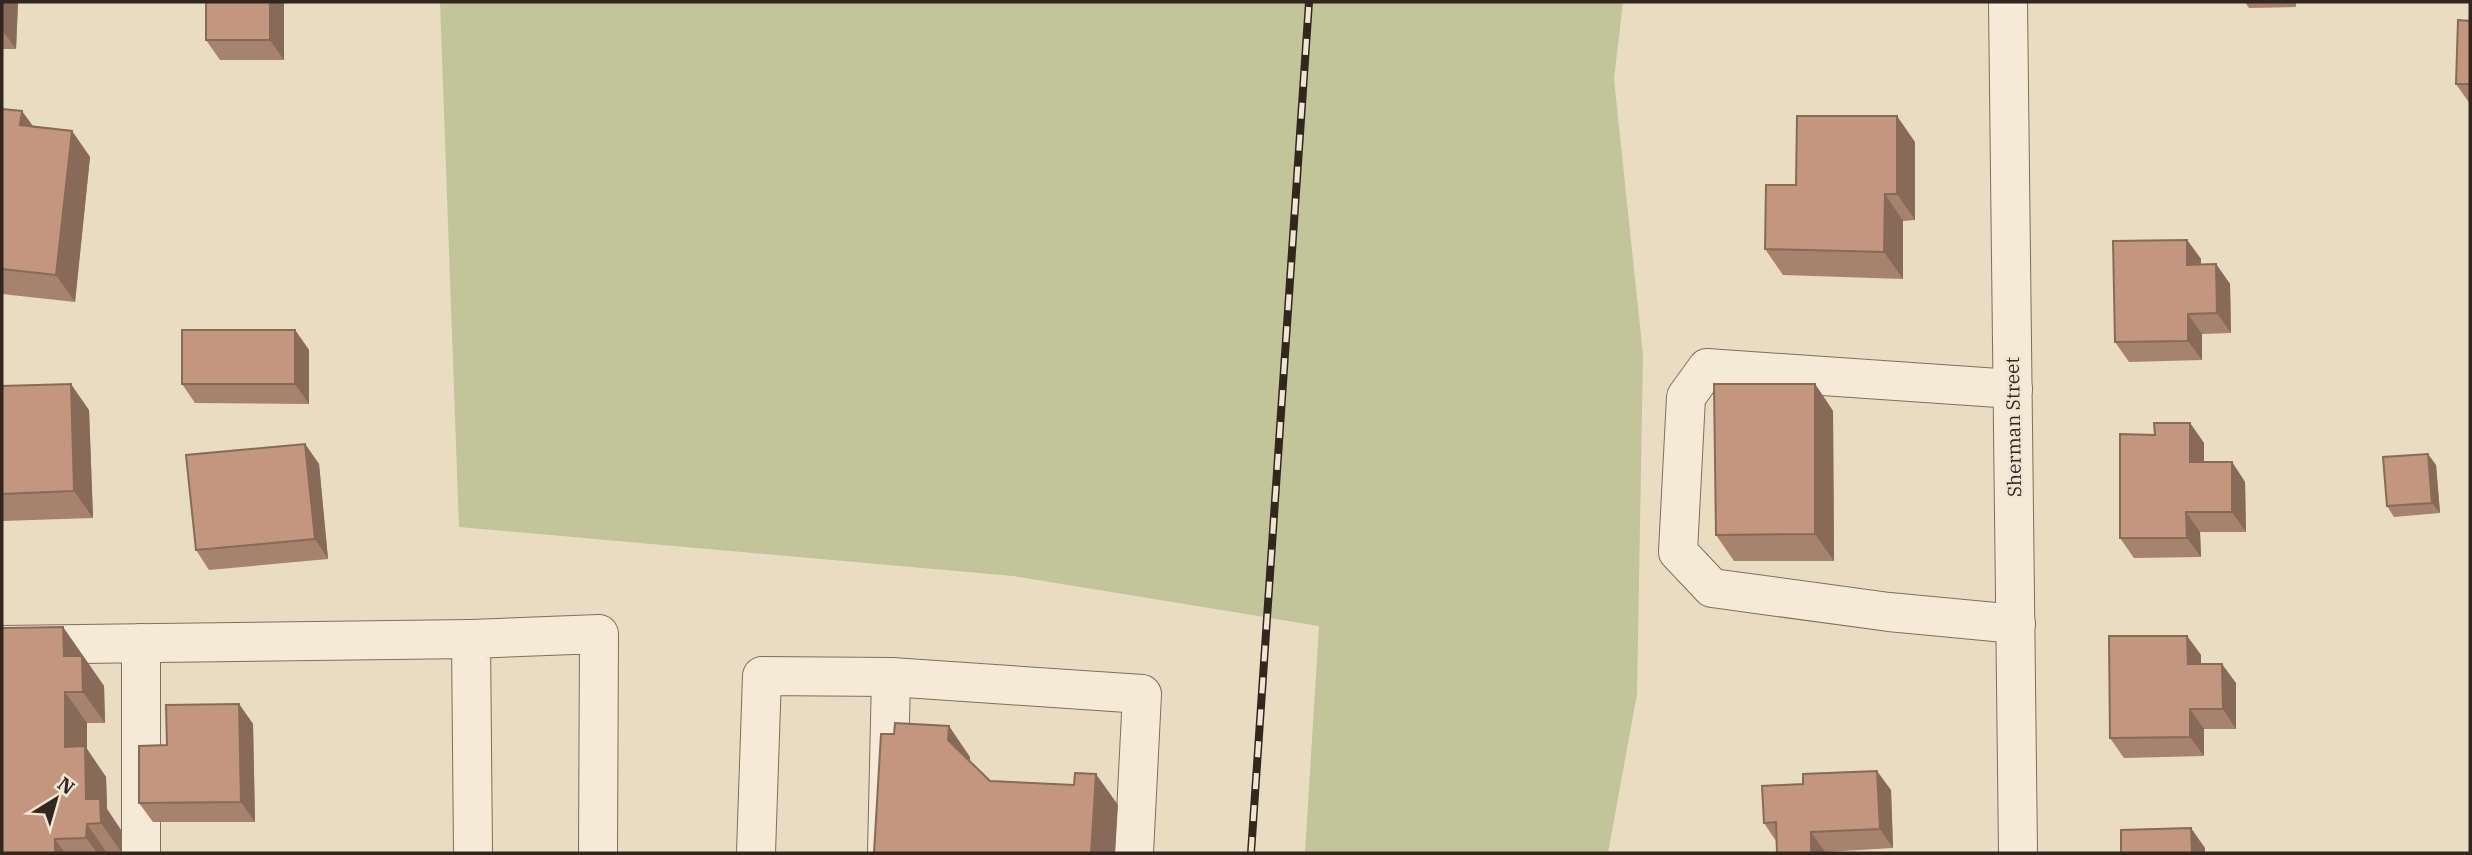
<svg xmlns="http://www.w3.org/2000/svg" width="2472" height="855" viewBox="0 0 2472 855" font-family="'IBM Plex Serif',serif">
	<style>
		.green { fill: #c2c599 }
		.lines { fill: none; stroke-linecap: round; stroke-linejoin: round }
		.minor-casing { stroke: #816e5c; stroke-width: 40 }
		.minor { stroke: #f4ead6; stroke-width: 38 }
		.rail-casing { stroke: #32271e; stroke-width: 8 }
		.rail { stroke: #f1e6d2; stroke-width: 5; stroke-dasharray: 16; stroke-linecap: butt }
		.wall { fill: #a7826c }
		.shaded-wall { fill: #886a58 }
		.building { fill: #c2977d; stroke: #886a58; stroke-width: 2 }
		.labels { text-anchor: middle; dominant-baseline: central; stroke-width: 5; stroke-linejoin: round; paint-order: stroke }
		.street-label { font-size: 19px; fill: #32271e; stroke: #f1e6d2 }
	</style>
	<rect width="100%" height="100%" fill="#e8dcc3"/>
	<polygon class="green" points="440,2 1623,2 1614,79 1643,355 1637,694 1608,853 1305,853 1319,626 1013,576 459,527"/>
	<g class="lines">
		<g class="minor-casing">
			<g id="minor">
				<polyline points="2008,2 2018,853"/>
				<polyline points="2013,389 1707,368 1686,397 1678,552 1712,588 1889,612 2016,624"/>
				<polyline points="141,643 141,853"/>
				<polyline points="2,645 471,639"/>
				<polyline points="473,853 471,639 599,634 598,853"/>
				<polyline points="756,853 762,676 891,677 1142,694 1134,853"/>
				<polyline points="887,853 891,677"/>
			</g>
		</g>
		<use href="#minor" class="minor"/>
		<g class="rail-casing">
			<polyline id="rail" points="1251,853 1309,2"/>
		</g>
		<use href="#rail" class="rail"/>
	</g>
	<g class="wall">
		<polygon points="2,2 18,2 16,49 2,49"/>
		<polygon points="284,2 284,60 220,60 206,40"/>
		<polygon points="2245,2 2296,2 2296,7 2249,8"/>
		<polygon points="2470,21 2470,104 2456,84"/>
		<polygon points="2,109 33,127 72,131 90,157 75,302 2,294"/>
		<polygon points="1915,142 1915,220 1903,221 1903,279 1783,275 1765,249 1796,185"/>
		<polygon points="2187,240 2201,259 2201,264 2216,264 2230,284 2231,333 2202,334 2202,360 2129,362 2115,342"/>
		<polygon points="295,330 309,350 309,404 195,403 182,384"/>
		<polygon points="1815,384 1833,411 1834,561 1734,561 1716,535"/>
		<polygon points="2,386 89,410 93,518 2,521"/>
		<polygon points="2190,423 2204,443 2204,462 2232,462 2245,482 2246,532 2200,532 2201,557 2134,558 2120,538 2155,435"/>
		<polygon points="305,444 319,464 328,559 209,570 196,550"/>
		<polygon points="2436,465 2440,513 2394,517 2387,506"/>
		<polygon points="63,627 104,686 105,723 87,723 87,749 106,777 107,809 121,830 122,853 2,853"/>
		<polygon points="2187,636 2201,655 2201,664 2236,683 2236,729 2204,729 2204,756 2124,758 2110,738"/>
		<polygon points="239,704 253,724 255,822 153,822 139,803 167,745"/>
		<polygon points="1891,790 1893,848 1825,852 1825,853 1777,853 1776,841 1764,823"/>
	</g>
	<g class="shaded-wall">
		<polygon points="4,2 18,2 16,49 2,30"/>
		<polygon points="270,2 284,2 284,60 270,40"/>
		<polygon points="22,111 41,137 20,125"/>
		<polygon points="1897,116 1915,142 1915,220 1897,194"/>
		<polygon points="72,131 90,157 75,302 56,275"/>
		<polygon points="1885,194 1903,221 1903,279 1884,252"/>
		<polygon points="2187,240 2201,259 2200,284 2187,265"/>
		<polygon points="2216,264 2230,284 2231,333 2217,313"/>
		<polygon points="2188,314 2202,334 2202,360 2188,341"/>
		<polygon points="295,330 309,350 309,404 295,384"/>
		<polygon points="71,384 89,410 93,518 74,491"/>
		<polygon points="1815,384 1833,411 1834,561 1815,534"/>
		<polygon points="2190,423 2204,443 2204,482 2190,462"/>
		<polygon points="305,444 319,464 328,559 315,539"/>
		<polygon points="2428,454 2436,465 2440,513 2432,503"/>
		<polygon points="2232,462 2245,482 2246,532 2232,512"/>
		<polygon points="2186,512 2200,532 2201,557 2187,538"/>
		<polygon points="63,627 104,686 105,723 83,692 64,656"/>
		<polygon points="2187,636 2201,655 2201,684 2188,664"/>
		<polygon points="2222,664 2236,683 2236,729 2223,709"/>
		<polygon points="65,692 87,723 87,749 106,777 107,809 121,830 122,853 101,823 86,799 65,747"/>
		<polygon points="239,704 253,724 255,822 241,802"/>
		<polygon points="2190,709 2204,729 2204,756 2190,737"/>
		<polygon points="949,726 970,757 970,771 948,740"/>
		<polygon points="1877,771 1891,790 1893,848 1880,829"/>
		<polygon points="1096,774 1118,805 1115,853 1091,853"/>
		<polygon points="87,824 107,853 97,853 86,838"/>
		<polygon points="2191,828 2205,848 2205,853 2192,853"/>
		<polygon points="1811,832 1825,852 1825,853 1811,853"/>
		<polygon points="55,839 65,853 55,853"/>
	</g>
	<g class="building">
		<polygon points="2,2 4,2 2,30"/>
		<rect x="206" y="2" width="64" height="38"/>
		<polygon points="2458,20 2470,21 2470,84 2456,84"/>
		<polygon points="2,109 22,111 20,125 72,131 56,275 2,269"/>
		<polygon points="1797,116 1897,116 1897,194 1885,194 1884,252 1765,249 1766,185 1796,185"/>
		<polygon points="2187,240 2187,265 2216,264 2217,313 2188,314 2188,341 2115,342 2113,241"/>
		<rect x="182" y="330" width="113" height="54"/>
		<polygon points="71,384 74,491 2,494 2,386"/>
		<polygon points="1714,384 1815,384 1815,534 1716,535"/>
		<polygon points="2154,423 2190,423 2190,462 2232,462 2232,512 2186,512 2187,538 2120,538 2120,434 2155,435"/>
		<polygon points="305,444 315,539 196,550 186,455"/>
		<polygon points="2428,454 2432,503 2387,506 2383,457"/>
		<polygon points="63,627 64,656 82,656 83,692 65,692 65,747 85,746 86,799 100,799 101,823 87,824 86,838 55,839 55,853 2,853 2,628"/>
		<polygon points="2109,636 2187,636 2188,664 2222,664 2223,709 2190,709 2190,737 2110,738"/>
		<polygon points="239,704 241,802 139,803 139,746 167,745 166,705"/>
		<polygon points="895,723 949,726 948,740 990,781 1074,785 1075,773 1096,774 1091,853 874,853 881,734 894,734"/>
		<polygon points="1877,771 1880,829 1811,832 1811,853 1777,853 1776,822 1764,823 1762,786 1803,784 1803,774"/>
		<polygon points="2191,828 2192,853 2121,853 2121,830"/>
	</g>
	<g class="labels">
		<g class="street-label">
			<text transform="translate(2013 427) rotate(-91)">Sherman Street</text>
		</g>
	</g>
	<rect width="2472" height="855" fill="none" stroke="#32271e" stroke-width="7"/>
	<g transform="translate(56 799) rotate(37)" stroke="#f1e6d2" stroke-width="5" paint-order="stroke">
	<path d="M0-5L12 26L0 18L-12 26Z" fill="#32271e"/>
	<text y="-10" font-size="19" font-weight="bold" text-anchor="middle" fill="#32271e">N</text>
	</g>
</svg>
